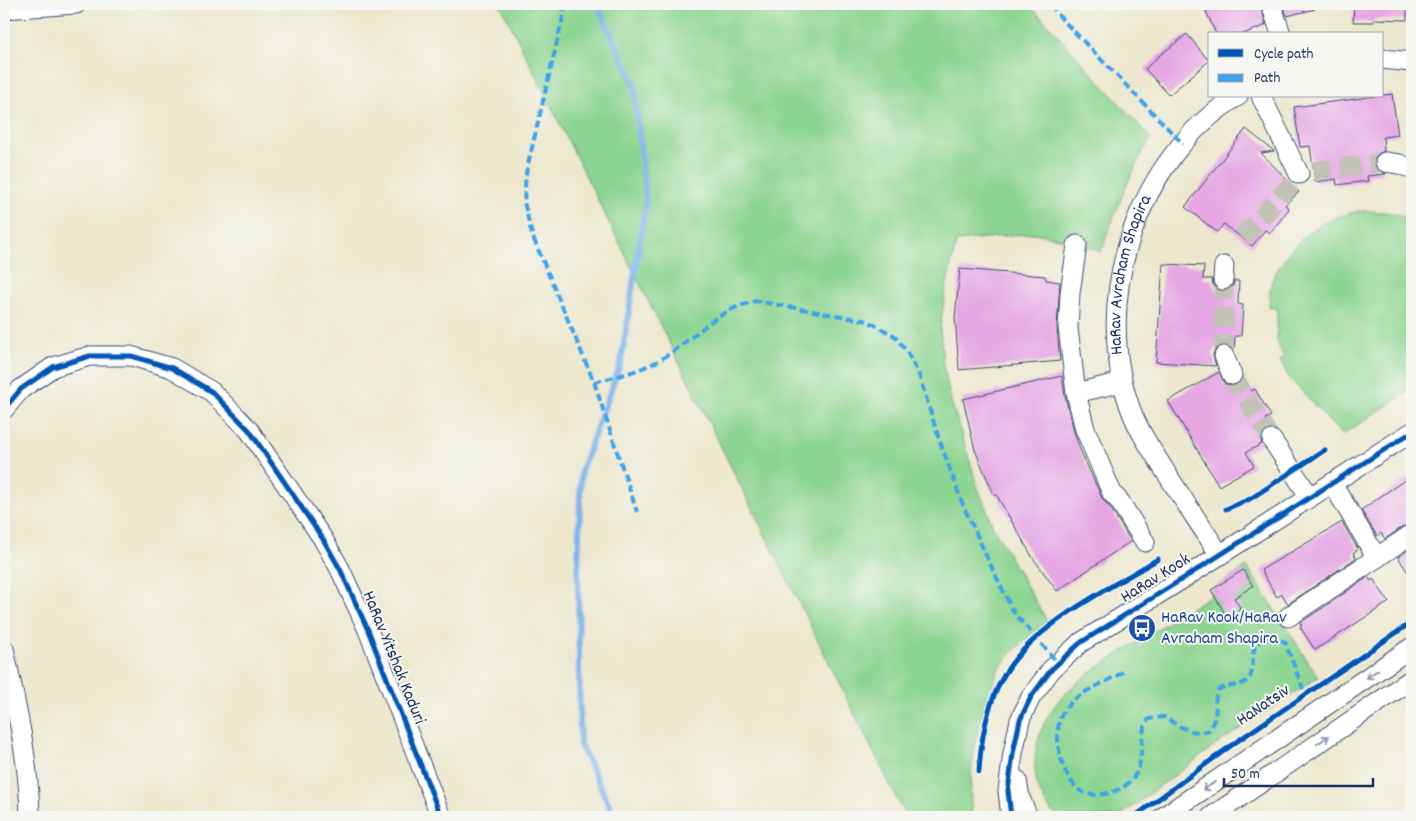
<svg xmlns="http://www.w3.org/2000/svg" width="1416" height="821" viewBox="0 0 1416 821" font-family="Dekko,sans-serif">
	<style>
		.green { fill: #8cd590; stroke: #548277 }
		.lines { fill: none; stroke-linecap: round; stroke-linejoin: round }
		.stream { stroke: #7eb4ed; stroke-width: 6 }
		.building { fill: #e6a7e4 }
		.minor-tunnel { stroke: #c2c2b7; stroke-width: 19; stroke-dasharray: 19 9; stroke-linecap: butt }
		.minor-casing { stroke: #3a4b6f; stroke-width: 21 }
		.minor { stroke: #fff; stroke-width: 19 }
		.quiet { stroke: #3da3ed; stroke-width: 4; stroke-dasharray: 8 4; stroke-linecap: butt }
		.cycleway-casing { stroke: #f6f6f2; stroke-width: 8 }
		.cycleway { stroke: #0057b8; stroke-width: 5 }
		.oneway { stroke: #8d97ae }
		.labels { text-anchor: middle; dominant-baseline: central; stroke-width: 4; stroke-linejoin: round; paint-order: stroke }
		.street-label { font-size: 18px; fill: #1b2f5e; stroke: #f6f6f2 }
		.transit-label { font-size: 18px; fill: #164399; stroke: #f6f6f2; text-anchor: start }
	</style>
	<rect width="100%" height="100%" fill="#f6f6f2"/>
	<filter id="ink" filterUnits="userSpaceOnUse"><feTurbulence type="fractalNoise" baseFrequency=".02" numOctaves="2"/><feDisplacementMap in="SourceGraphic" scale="10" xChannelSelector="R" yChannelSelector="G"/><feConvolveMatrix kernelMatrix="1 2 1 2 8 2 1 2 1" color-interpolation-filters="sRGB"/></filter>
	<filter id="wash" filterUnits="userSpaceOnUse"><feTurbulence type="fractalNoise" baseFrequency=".0096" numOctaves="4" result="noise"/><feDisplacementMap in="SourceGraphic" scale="20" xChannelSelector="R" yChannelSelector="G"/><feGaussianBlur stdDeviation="1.12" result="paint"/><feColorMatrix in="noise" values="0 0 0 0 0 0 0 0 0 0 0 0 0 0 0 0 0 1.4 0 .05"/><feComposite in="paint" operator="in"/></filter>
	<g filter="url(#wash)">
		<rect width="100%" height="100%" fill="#ece7cd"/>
		<g class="green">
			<path d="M500,4h529l122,134c-22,36 -36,74 -50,114l-24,-10 -43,-9 -77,8 -11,46 -6,42 3,35 8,37 27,87 16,41 53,92c-14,13 -36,30 -47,46 -3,5 -5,12 -7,18 -17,41 -26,88 -21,132h-66z"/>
			<path d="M1361,211c19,0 35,1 51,9v169l-70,46 -54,-59 -8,-16 4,-2 -7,-16v-34h-8c1,-8 0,-17 2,-24 3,-9 8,-17 13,-24 18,-29 45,-43 77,-49z"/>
			<path d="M1247,567l71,110 -98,65 -102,75h-61c-15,-14 -23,-34 -22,-55 3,-62 51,-87 98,-117 26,-17 53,-34 80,-51l-2,-4z"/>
		</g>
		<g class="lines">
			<polyline class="stream" points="597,4 634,84 646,201 621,362 581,471 578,569 580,744 615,817"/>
		</g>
		<g id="blocks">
			<g class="building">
				<polygon points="1223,4 1260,4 1266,25 1243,34 1216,34 1206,11"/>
				<polygon points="1283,4 1314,4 1315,9 1287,16"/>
				<polygon points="1354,4 1407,4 1407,20 1374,19 1374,22 1353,22"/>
				<polygon points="1187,34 1209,61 1169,95 1145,69 1160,55"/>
				<polygon points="1392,94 1398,135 1383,137 1384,151 1376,155 1374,161 1374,166 1378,170 1386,174 1367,176 1368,181 1337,185 1336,179 1315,182 1310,146 1300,147 1294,107"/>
				<polygon points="1246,129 1274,151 1261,153 1299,192 1285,205 1289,209 1270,233 1265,230 1252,246 1224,224 1217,232 1185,207"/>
				<polygon points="1163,264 1204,266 1203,279 1212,279 1213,285 1217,290 1222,291 1228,290 1233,286 1234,281 1239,281 1238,304 1243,305 1241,336 1235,336 1234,350 1230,347 1225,345 1219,346 1215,349 1213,355 1216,366 1156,362"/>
				<polygon points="960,269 1045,276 1046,280 1060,282 1057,328 1060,361 959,370 955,317"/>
				<polygon points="1219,372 1225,384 1230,386 1237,385 1243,378 1251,391 1255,389 1271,416 1265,419 1271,429 1262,435 1261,440 1262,444 1246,452 1254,466 1219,486 1168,401"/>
				<polygon points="1062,376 1065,396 1074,432 1081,452 1102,498 1111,509 1131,541 1057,591 1033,558 996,494 994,495 975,450 963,399"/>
				<polygon points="1412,475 1412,523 1406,525 1385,539 1381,533 1377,536 1361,510"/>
				<polygon points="1342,522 1358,549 1353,553 1356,558 1288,604 1282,594 1277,597 1261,570"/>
				<polygon points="1412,547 1412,579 1398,557"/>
				<polygon points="1243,570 1253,586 1234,598 1241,609 1227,617 1211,590"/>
				<polygon points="1368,577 1371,581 1373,579 1389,602 1315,650 1300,627 1302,626 1300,623"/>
			</g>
		</g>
	</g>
	<g filter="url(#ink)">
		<use href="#blocks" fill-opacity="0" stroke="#3a4b6f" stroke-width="1"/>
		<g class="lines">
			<g class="minor-tunnel">
				<polyline points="1313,171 1385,162"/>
				<polyline points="1242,238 1292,184"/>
				<polyline points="1223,280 1224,356"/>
				<polyline points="1232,375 1272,440"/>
			</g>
			<g class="minor-casing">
				<g id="minor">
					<polyline points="1271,4 1281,34"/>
					<polyline points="4,9 76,4"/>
					<polyline points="1382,59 1412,62"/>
					<polyline points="1261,96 1299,174"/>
					<polyline points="1385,162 1399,164 1407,167"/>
					<polyline points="1077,245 1070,293 1068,328 1076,393 1085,429 1112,493 1120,502 1145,542"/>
					<polyline points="1223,280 1224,266"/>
					<polyline points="1224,356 1232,375"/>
					<polyline points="1076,393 1122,382"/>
					<polyline points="4,409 21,389 53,367 90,356 131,356 172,368 212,392 249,430 323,539 340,569 368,630 441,817"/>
					<polyline points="1272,440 1310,497"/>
					<polyline points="1332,483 1377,558"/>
					<path id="s1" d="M1220,555c-20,-31 -41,-61 -60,-92 -11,-17 -22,-34 -29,-53 -41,-110 6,-253 107,-314"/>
					<polyline points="1288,617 1412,534"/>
					<path d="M4,649c12,56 25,111 26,168"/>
					<polyline points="1017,780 1020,798 1028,817"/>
					<polyline points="1011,817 1008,791 1013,753 1020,720 1031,697 1051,670 1080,643 1184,578 1412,432"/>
					<polyline points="1163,817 1412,647"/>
					<polyline points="1211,817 1412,679"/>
				</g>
			</g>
			<use href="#minor" class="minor"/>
			<g class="quiet">
				<polyline points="566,4 526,173 524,202 532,235 594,382 637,512"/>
				<polyline points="1051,4 1060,17 1183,144"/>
				<path d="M594,382c22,-5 42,-10 62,-20 39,-21 54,-51 101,-61l111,20 27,15 12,16 12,23 19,61 25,69 28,61 23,47 44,50"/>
				<path d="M1123,672c-19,12 -44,19 -58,37 -15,20 -5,66 14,81 13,9 35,4 47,-5 24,-17 9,-51 23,-66l15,-2c14,8 25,18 44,14 14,-20 3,-25 10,-41 9,-6 22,-2 30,-10 10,-11 -3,-38 18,-40 7,-1 13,-1 19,2l18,47"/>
			</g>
			<g class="cycleway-casing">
				<g id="cycleway">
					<polyline points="4,409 21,389 53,367 90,356 131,356 172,368 212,392 249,430 323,539 340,569 368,630 441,817"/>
					<polyline points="1226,509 1250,499 1325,450"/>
					<path d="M979,772c2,-37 10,-78 33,-109 34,-44 98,-75 146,-104"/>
					<polyline points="1011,817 1008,791 1013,753 1020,720 1031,697 1051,670 1080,643 1184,578 1412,432"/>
					<polyline points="1134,817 1236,742 1412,622"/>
				</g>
			</g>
			<use href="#cycleway" class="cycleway"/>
		</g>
		<defs><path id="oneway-shaft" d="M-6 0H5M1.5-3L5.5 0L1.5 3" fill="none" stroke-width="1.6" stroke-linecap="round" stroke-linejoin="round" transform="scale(1.25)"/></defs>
		<g class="oneway">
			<use href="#oneway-shaft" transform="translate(1372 674) rotate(146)"/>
			<use href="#oneway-shaft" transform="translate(1323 740) rotate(-34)"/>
			<use href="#oneway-shaft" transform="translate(1209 786) rotate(146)"/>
		</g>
	</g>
	<defs>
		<g id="bus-disc" transform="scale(1.4375)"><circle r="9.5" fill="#1a4fb4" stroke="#f6f6f2"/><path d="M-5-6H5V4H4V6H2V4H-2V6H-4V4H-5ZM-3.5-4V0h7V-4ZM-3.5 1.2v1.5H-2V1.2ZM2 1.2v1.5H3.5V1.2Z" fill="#fff"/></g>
	</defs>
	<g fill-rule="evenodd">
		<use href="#bus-disc" x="1142" y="628"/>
	</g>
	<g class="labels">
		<g class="street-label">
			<text stroke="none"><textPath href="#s1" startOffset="309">HaRav Avraham Shapira</textPath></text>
			<text transform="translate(1156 579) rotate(-32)">HaRav Kook</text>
			<text transform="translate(393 658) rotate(68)">HaRav Yitshak Kaduri</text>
			<text transform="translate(1264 706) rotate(-34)">HaNatsiv</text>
		</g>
		<g class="transit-label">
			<text x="1161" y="618">HaRav Kook/HaRav<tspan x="1161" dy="21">Avraham Shapira</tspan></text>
		</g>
	</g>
	<rect width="1416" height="821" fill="none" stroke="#f6f6f2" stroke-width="20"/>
	<rect x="1208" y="32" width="175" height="65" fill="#f6f6f2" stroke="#9ea6b7"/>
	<rect x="1218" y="49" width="25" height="8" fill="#0057b8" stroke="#9ea6b7"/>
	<text x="1254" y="58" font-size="15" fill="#1b2f5e">Cycle path</text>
	<rect x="1218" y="74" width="25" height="8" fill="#3da3ed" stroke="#9ea6b7"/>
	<text x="1254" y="82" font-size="15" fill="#1b2f5e">Path</text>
	<path d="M1224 778v8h149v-8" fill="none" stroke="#1b2f5e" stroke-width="2.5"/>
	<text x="1231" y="778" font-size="15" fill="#1b2f5e" stroke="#f6f6f2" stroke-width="4" paint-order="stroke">50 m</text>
</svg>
